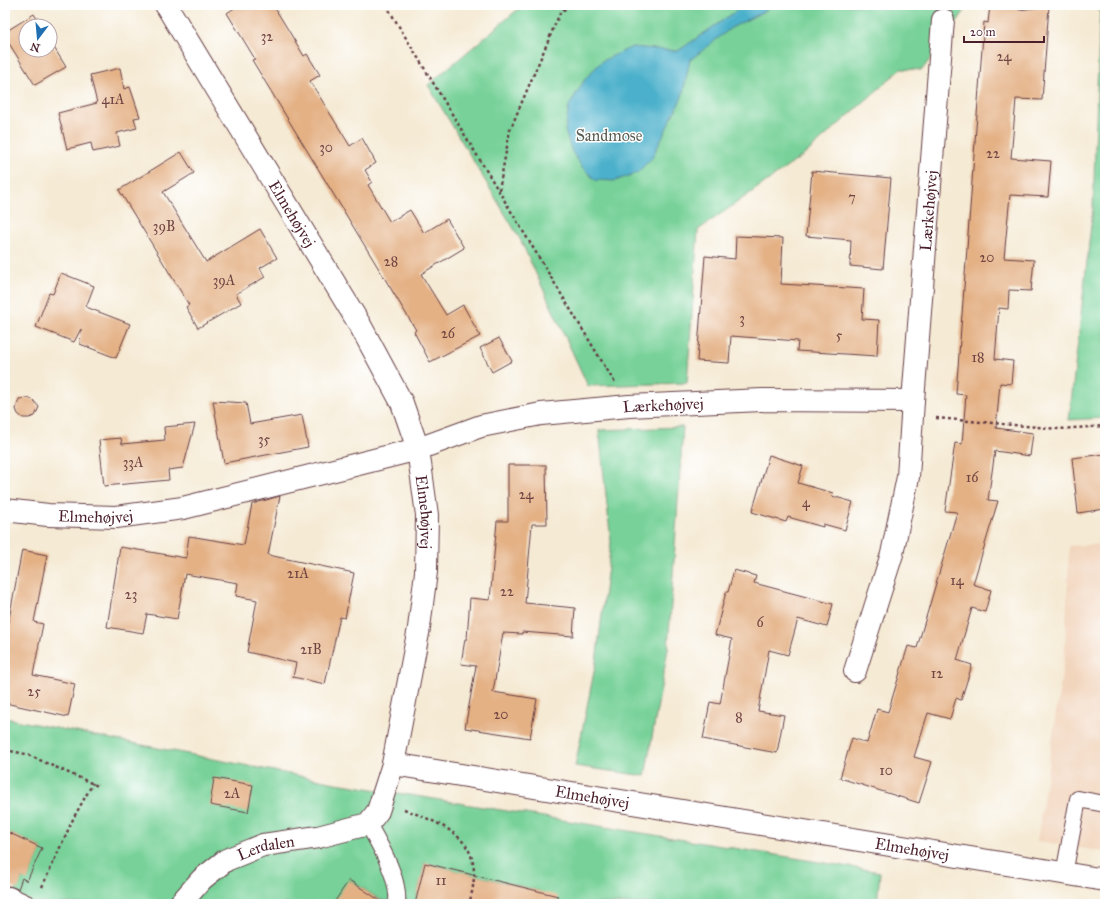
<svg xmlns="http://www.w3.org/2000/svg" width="1110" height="909" viewBox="0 0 1110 909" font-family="'IM FELL Great Primer',serif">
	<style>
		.built { fill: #f2d5bd }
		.green { fill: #77d198; stroke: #607862 }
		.water { fill: #4cb0cb; stroke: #4b687b }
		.building { fill: #e4b185 }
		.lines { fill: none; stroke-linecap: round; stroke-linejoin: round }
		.lane-casing { stroke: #643d44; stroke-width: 18 }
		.street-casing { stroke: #643d44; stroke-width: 24 }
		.path { stroke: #643d44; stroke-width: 2.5; stroke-dasharray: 3 3; stroke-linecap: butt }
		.lane { stroke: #fff; stroke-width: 16 }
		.street { stroke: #fff; stroke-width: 22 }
		.labels { text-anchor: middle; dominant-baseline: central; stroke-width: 3; stroke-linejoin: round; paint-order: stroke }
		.number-label { font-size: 14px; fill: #704442 }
		.park-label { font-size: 16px; fill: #5a5d51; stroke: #fff }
		.street-label { font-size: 16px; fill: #4a1f2b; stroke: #fff }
	</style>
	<rect width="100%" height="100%" fill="#fff"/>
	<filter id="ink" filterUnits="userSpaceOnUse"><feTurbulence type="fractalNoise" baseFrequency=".025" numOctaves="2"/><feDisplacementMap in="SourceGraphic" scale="8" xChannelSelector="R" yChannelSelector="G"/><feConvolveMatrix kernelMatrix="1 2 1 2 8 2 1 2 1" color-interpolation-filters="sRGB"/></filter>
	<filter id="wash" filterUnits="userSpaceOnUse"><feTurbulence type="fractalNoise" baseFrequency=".012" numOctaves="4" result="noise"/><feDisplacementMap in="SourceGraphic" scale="16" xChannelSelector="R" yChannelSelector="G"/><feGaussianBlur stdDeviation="0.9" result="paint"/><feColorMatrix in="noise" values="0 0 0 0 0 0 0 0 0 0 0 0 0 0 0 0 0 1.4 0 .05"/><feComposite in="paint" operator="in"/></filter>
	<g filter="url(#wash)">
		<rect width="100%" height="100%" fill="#f5ead4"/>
		<polygon class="built" points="1105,544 1105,852 1037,841 1065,653 1069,546"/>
		<g class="green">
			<polygon points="523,5 969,5 922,70 901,69 804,155 698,230 687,383 588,386 520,239 428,85"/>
			<polygon points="1100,5 1105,5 1105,418 1069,420 1093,208"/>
			<polygon points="683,427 668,649 645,776 575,766 596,662 611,542 599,430"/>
			<polygon points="5,718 330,782 880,872 877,904 567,904 538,897 539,891 425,863 415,904 380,900 350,880 333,904 9,904 22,878 27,880 42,848 5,831"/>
		</g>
		<polygon class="water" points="745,5 776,5 731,28 690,60 682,97 652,158 637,173 615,181 595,180 582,167 572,152 565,131 569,106 585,79 602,61 632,47 678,51"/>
		<g id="blocks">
			<g class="building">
				<polygon points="239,5 273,5 304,56 307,54 320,75 310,81 350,146 362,138 376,163 365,170 372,182 368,185 390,222 410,210 424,233 447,219 464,248 421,274 446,315 463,305 480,336 430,362 414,332 416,330 252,60 255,59 227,13"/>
				<polygon points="990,5 1019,5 1019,10 1049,6 1042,100 1016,99 1011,158 1051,161 1048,197 1010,195 1004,258 1034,260 1031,291 1009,290 1008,309 999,308 995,359 1013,361 1011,384 1000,383 996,428 1033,433 1030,456 995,451 988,500 998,501 973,584 991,590 985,612 972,608 957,660 972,665 961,700 956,698 950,719 928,713 914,757 932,762 919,803 840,778 852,738 867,743 877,709 888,712 908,646 917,648 957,512 945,511 955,443 962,444 966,395 956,394 984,22 988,23"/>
				<polygon points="34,14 41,26 26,26 26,50 50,50 50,41 66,67 35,85 5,37 5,32"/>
				<polygon points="120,68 124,89 130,87 140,117 134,118 137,128 117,133 120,146 93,152 91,143 67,149 58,113 97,103 90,75"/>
				<polygon points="181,152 194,173 163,192 206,262 260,229 277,258 260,268 265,277 236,294 241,303 198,328 186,307 189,305 119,190"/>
				<polygon points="812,171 891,178 883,269 850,266 851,240 806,236"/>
				<polygon points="736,236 783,238 781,284 864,289 862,319 879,320 877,356 797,351 798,341 731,336 729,363 697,361 705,256 735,259"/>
				<polygon points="61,273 94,286 86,307 130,324 116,358 80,344 81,329 74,342 36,327 49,293 53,294"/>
				<polygon points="499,338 512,361 492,372 480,348"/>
				<polygon points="28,398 33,400 39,407 35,416 29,418 23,418 18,414 16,409 19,399"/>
				<polygon points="213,401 246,403 250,424 302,415 308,447 224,463"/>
				<polygon points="195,424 183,468 168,470 169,480 104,486 99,440 121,438 122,444 165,440 164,427"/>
				<polygon points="1105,454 1105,509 1078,513 1072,458"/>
				<polygon points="769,455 803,466 798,483 833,493 832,496 853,502 845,530 823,524 823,527 788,517 786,522 752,512"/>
				<polygon points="508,465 546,465 547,524 532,524 525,603 575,608 573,636 522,632 522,634 503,633 493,692 537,699 530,738 465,728 476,666 461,664 465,639 467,639 470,598 490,600 497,521 508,521"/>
				<polygon points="280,496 268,555 354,573 345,618 340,617 325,684 293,677 296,663 247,652 257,600 236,596 238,583 185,574 177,619 147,614 143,633 107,627 120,547 186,558 189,536 244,545 252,504"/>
				<polygon points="22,550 47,555 34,622 43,624 33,675 75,684 68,717 5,703 5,640"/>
				<polygon points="734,570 756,576 754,583 833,604 827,627 798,619 788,655 769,650 758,711 784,715 777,753 703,739 710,702 720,704 732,639 715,635 726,592 728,592"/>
				<polygon points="214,778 253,785 248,812 210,805"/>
				<polygon points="5,831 42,848 27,881 22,878 18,889 9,886 5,887"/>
				<polygon points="425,863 558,896 557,904 415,904"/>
				<polygon points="349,880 385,904 333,904"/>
			</g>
		</g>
	</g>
	<g filter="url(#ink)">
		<use href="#blocks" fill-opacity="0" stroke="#643d44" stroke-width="1"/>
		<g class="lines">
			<g class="lane-casing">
				<g id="lane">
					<path d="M368,824c12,21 32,55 29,80"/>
					<polyline points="1064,874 1078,799 1105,804"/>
					<polyline points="9,895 28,904"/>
				</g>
			</g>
			<g class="street-casing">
				<g id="street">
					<path id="s1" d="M166,5l194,320 42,78 16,46 9,66 -1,57 -7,56 -26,136 712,116"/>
					<path id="s2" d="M5,510l43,5 68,2 67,-9 235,-59 63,-23 60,-12 88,-8 133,-6 151,1 30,-381"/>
					<polyline points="855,671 892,554 908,477 913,401"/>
					<path id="s3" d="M180,904l22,-25 24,-19 37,-15 55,-8 50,-13 10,-13 15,-47"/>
				</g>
			</g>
			<g class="path">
				<polyline points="386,5 615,383"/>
				<polyline points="499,190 510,130 560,13 570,5"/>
				<polyline points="936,418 1059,429 1105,426"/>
				<polyline points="5,750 26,754 98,786"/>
				<path d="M404,809c50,20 83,33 65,95"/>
				<polyline points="42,887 74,817 93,783"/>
			</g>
			<use href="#lane" class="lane"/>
			<use href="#street" class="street"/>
		</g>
	</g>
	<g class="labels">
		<g class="number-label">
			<text x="267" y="36">32</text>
			<text x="1004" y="56">24</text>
			<text x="113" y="99">41A</text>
			<text x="326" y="147">30</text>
			<text x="993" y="153">22</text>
			<text x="852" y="197">7</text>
			<text x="164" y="226">39B</text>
			<text x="987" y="257">20</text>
			<text x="391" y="261">28</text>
			<text x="224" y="280">39A</text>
			<text x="742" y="318">3</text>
			<text x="448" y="333">26</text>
			<text x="839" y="335">5</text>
			<text x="978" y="357">18</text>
			<text x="264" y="439">35</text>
			<text x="133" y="462">33A</text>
			<text x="972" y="477">16</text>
			<text x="526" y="494">24</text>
			<text x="806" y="502">4</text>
			<text x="298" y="573">21A</text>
			<text x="957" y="580">14</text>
			<text x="507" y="591">22</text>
			<text x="131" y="594">23</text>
			<text x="760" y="622">6</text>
			<text x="311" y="649">21B</text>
			<text x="937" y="673">12</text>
			<text x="34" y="691">25</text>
			<text x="501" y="714">20</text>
			<text x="739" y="717">8</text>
			<text x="886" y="770">10</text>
			<text x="232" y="793">2A</text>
			<text x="441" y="880">11</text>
		</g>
		<g class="park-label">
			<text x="609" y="135">Sandmose</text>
		</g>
		<g class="street-label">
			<text stroke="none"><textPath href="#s2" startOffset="1113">Lærkehøjvej</textPath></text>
			<text stroke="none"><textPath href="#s1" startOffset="244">Elmehøjvej</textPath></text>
			<text stroke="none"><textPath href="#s2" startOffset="672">Lærkehøjvej</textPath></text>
			<text stroke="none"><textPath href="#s1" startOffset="575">Elmehøjvej</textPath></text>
			<text stroke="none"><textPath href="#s2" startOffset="91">Elmehøjvej</textPath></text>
			<text stroke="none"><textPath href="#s1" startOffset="1032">Elmehøjvej</textPath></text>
			<text stroke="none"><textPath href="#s3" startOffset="106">Lerdalen</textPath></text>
			<text stroke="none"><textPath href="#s1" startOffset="1356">Elmehøjvej</textPath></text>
		</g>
	</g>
	<rect width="1110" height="909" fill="none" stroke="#fff" stroke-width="20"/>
	<g transform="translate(38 38) rotate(196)"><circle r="19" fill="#ffffff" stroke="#b7a5aa"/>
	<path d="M0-3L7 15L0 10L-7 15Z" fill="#1f6fb2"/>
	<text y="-6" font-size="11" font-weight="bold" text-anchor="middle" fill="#4a1f2b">N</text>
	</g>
	<path d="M964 36v6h80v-6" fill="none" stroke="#4a1f2b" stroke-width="2"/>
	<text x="970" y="36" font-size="12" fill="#4a1f2b" stroke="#ffffff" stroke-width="3" paint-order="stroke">20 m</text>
</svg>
